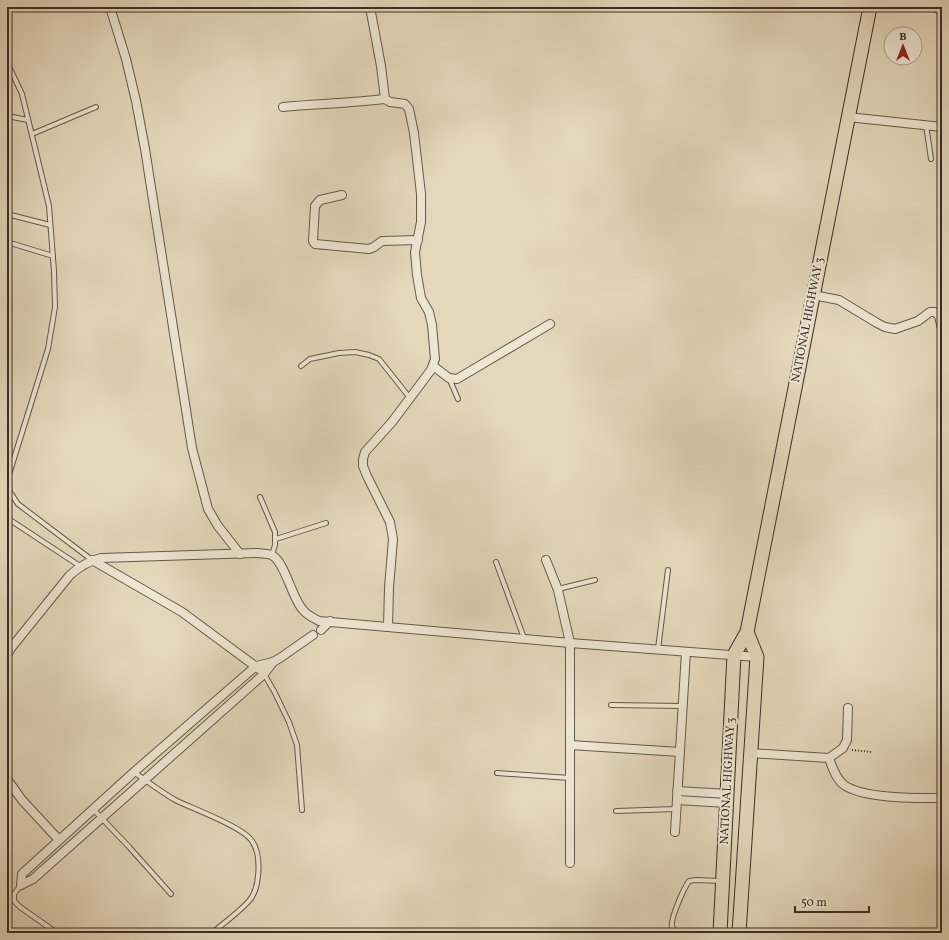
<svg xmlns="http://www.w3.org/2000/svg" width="949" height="940" viewBox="0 0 949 940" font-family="Vollkorn,serif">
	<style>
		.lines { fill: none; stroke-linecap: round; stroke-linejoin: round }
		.service-casing { stroke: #66584c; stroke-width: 6 }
		.minor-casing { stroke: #66584c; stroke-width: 10 }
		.trunk-casing { stroke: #3c2d27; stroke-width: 15 }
		.path { stroke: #3c2d27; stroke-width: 2; stroke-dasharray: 1 2; stroke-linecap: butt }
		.service { stroke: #ede6d3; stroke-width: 4 }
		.minor { stroke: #ede6d3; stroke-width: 8 }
		.trunk { stroke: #e4d8bc; stroke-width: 13 }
		.labels { text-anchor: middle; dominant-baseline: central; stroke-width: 4; stroke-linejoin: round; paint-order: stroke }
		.street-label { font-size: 12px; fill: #3c2d27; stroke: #ede6d3 }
	</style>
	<rect width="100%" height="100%" fill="#e4d8bc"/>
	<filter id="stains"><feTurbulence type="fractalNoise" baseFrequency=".005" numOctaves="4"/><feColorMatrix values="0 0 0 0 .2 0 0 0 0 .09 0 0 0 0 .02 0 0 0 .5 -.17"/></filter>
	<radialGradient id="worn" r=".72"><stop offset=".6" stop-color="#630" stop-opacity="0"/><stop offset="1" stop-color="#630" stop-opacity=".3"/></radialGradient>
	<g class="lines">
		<g class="service-casing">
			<g id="service">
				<polyline points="7,62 22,94 49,206 54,271 55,307 48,349 7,481"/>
				<polyline points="7,116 28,120"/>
				<polyline points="926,125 931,159"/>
				<polyline points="32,134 96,107"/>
				<polyline points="7,214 50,225"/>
				<polyline points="7,242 53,256"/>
				<polyline points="301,366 310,359 339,353 355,352 369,355 379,359 410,398"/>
				<polyline points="449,378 458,399"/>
				<polyline points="7,482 8,489 18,504 92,560"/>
				<polyline points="260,497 275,532 275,545 272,555"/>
				<polyline points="7,518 80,566"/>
				<polyline points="276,539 326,523"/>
				<polyline points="496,562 524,638"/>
				<polyline points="558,589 595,580"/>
				<polyline points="658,649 668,570"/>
				<polyline points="264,674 274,691 289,722 297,745 302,810"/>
				<polyline points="611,705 683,706"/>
				<path d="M134,772c14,10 28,21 43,29 17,8 66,26 75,40 10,14 8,48 -3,60 -11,12 -25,22 -37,32"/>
				<polyline points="497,773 570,778"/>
				<polyline points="93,809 130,848 171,894"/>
				<polyline points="616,811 676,809"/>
				<polyline points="21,885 14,894 14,901 20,907 57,933"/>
				<path d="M678,933l-2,-1c-1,-1 -3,-3 -4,-5 -2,-8 12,-39 17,-46l7,-1 25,1"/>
			</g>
		</g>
		<g class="minor-casing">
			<g id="minor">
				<polyline points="110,7 126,59 136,101 145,149 192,448 208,509 218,526 240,554"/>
				<polyline points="370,7 381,66 385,99 390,102 405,104 409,109 414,133 421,194 421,222 415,252 417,275 421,298 429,312 432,325 435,359 431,370 392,422 365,452 363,459 363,466 367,476 390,522 393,539 389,588 388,627"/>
				<polyline points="934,7 942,10"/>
				<path d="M283,107c34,-3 68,-4 102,-8"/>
				<polyline points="848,117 942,127"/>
				<polyline points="342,195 320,200 315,206 313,241 315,244 369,249 374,247 382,241 418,240"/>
				<polyline points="813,295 839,300 877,323 885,327 895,329 918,321 930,312 935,312 939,316 942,329"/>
				<polyline points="433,366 449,378 457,379 550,324"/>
				<polyline points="92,560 182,612 259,669"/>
				<polyline points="546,560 558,590 570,643 570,863"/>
				<polyline points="321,630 330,621"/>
				<path d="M7,655l4,-7 59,-73c9,-8 18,-14 31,-17l156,-5c5,1 12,0 16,3 12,7 19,42 30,54 4,5 10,8 16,11l251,22 187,14"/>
				<polygon points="273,662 264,674 33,879 21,885 22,874 134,772 256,666"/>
				<polyline points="273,662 280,658 313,635"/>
				<polyline points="570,745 680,752"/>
				<polyline points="750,753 829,758 843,748 847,740 848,708"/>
				<path d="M829,758c3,9 7,21 15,27 20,14 74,13 98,13"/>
				<polyline points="7,779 22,800 59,840"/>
				<polyline points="677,791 728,794"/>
				<polyline points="677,800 727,803"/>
				<polyline points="675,832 686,652"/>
			</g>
		</g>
		<g class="trunk-casing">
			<g id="trunk">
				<polyline points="720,933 734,655 747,632 870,7"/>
				<polyline points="739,933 757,657 747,632"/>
			</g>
		</g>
		<polyline class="path" points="852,750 871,752"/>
		<use href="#service" class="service"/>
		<use href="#minor" class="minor"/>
		<use href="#trunk" class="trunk"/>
	</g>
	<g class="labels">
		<g class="street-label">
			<text transform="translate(808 320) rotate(-79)">NATIONAL HIGHWAY 3</text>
			<text transform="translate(728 781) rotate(-87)">NATIONAL HIGHWAY 3</text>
		</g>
	</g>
	<rect width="949" height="940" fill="none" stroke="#e4d8bc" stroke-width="24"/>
	<rect x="8" y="8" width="933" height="924" fill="none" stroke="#3c2d27" stroke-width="2"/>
	<rect x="12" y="12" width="925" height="916" fill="none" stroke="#3c2d27"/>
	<g transform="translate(903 46)"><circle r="19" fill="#ede6d3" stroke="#a69c8e"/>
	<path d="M0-3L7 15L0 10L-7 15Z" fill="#8f2418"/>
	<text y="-6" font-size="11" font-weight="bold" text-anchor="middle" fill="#3c2d27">B</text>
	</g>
	<path d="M795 906v6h74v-6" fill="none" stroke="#3c2d27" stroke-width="2"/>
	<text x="801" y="906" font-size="12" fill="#3c2d27" stroke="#ede6d3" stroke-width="3" paint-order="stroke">50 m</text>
	<rect width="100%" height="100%" filter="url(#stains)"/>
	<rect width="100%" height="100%" fill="url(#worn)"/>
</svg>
